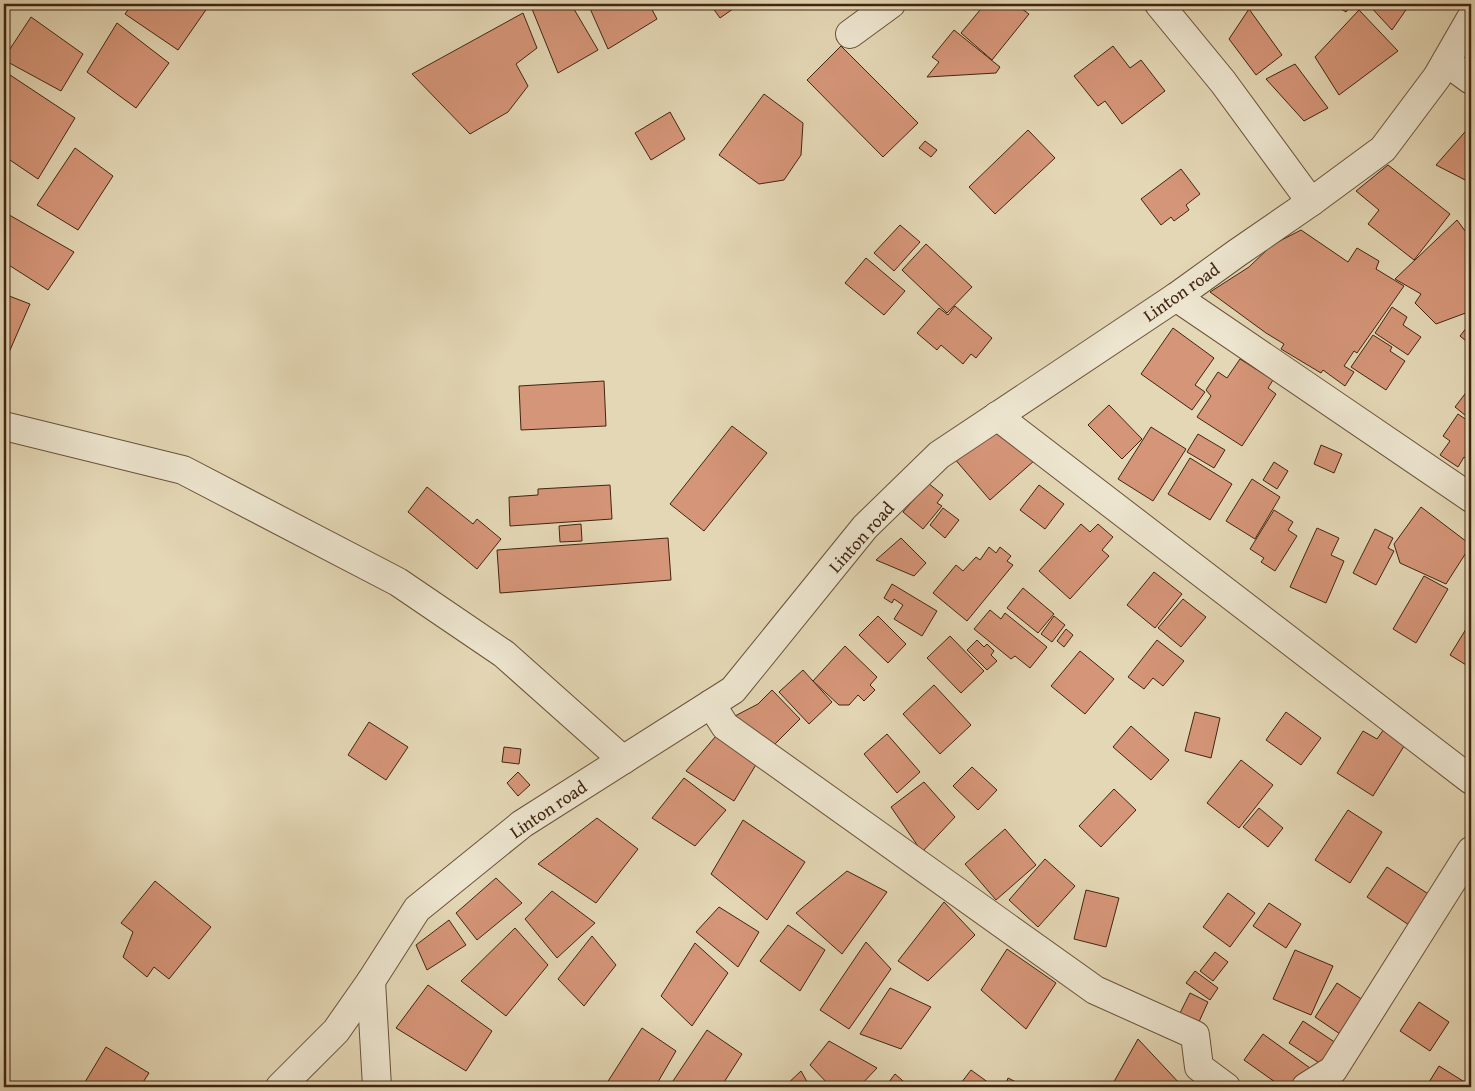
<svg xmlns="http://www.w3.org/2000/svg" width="1475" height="1091" viewBox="0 0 1475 1091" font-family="'Gentium Book Plus',serif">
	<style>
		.building { fill: #d59578; stroke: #412510 }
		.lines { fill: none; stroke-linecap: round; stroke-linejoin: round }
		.minor-casing { stroke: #6a5239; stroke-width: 30 }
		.minor { stroke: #ede5cf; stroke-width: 28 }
		.labels { text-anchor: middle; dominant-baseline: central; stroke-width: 4; stroke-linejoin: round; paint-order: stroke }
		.street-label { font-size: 18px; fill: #412510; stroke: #ede5cf }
	</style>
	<rect width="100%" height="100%" fill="#e4d7b5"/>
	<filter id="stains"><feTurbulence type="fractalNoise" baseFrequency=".004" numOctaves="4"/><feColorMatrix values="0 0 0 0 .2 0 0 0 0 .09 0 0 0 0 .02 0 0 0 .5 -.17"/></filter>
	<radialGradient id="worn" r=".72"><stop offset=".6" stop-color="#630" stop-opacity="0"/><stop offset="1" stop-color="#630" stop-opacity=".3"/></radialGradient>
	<g class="building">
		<polygon points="132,4 210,4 178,50 125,14"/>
		<polygon points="530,4 571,4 598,50 558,73"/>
		<polygon points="588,4 649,4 657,19 608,49"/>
		<polygon points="710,4 740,4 720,18"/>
		<polygon points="985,4 1015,4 1029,14 992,60 961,33"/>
		<polygon points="1333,4 1352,4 1346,12"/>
		<polygon points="1368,4 1410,4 1392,30"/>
		<polygon points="1249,9 1282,55 1256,75 1229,39"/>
		<polygon points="1359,10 1398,51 1339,95 1315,57"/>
		<polygon points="523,13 537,48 516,64 528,86 508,112 470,134 412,74"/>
		<polygon points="31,17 83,54 61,91 4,60 4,58"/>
		<polygon points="117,23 169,63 136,108 87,72"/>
		<polygon points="954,30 1000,67 996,73 927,77 939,62 932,57"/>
		<polygon points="841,46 918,123 883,157 807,80"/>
		<polygon points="1113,46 1130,68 1141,60 1165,91 1122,124 1105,101 1098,106 1074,76"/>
		<polygon points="1295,64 1328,108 1304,121 1266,79"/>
		<polygon points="4,71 75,118 38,179 4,156"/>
		<polygon points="764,94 803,123 801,155 784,180 759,184 719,155"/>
		<polygon points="670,112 685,139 651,160 635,133"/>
		<polygon points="1471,125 1471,183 1436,165"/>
		<polygon points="1028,130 1055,158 995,214 969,187"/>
		<polygon points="925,141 937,150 931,157 919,148"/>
		<polygon points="75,148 113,176 78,230 37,205"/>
		<polygon points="1388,165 1450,214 1414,260 1368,224 1379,210 1356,191"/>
		<polygon points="1181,169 1200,194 1186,205 1189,210 1174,221 1171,217 1161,225 1141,199"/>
		<polygon points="4,212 74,252 48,290 4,262"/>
		<polygon points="1457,220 1471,239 1471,311 1436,324 1415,303 1421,294 1395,279"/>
		<polygon points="900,225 920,242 894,271 874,253"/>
		<polygon points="1301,230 1348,262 1357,248 1379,261 1376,269 1404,286 1357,353 1354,351 1344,366 1354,372 1345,386 1323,370 1321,373 1281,349 1284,344 1266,333 1210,292 1249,267 1272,245"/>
		<polygon points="926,244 972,287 947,313 902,270"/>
		<polygon points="866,258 905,291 884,315 845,283"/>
		<polygon points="4,294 30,304 7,357 4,356"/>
		<polygon points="955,306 992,338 976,358 971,354 963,364 941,345 937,350 917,333 939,308 948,315"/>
		<polygon points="1392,307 1407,317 1403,325 1421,337 1408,355 1375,333"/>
		<polygon points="1471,322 1471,345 1460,336"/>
		<polygon points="1173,328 1214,358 1195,385 1205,392 1192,410 1141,374"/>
		<polygon points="1373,335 1392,347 1390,351 1405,361 1386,390 1351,367"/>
		<polygon points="1240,359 1273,380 1268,388 1276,394 1242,446 1197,417 1211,396 1206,390 1218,372 1227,378"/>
		<polygon points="604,381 606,426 521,430 519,386"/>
		<polygon points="1471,386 1471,420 1455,407"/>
		<polygon points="1109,405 1142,439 1122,459 1088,425"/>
		<polygon points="1458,414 1471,423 1471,462 1464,457 1458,467 1440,455 1450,441 1443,436"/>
		<polygon points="732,426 767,453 704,531 670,504"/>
		<polygon points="1151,427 1186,449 1153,501 1118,479"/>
		<polygon points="998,433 1035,460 990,500 953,457"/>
		<polygon points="1198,434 1225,450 1214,468 1187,452"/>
		<polygon points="1321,445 1342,454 1334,473 1314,464"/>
		<polygon points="1190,458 1232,484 1210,520 1168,494"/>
		<polygon points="1274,462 1288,471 1277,489 1263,480"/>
		<polygon points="1252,479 1280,497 1255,539 1226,521"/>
		<polygon points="928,483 943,495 937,503 942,506 923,529 903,512"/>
		<polygon points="610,485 612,519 510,526 509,497 538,495 538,489"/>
		<polygon points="1039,485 1064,504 1045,529 1020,510"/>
		<polygon points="427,487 473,524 477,519 501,539 477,569 408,512"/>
		<polygon points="1421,507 1471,545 1446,584 1400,563 1394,544"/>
		<polygon points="943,508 959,520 945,538 930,525"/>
		<polygon points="1274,510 1293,522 1288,530 1297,536 1275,571 1261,562 1264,558 1250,549"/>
		<polygon points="581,524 582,541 560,542 559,526"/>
		<polygon points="1081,524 1090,532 1098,524 1113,537 1102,550 1109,556 1070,599 1039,571"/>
		<polygon points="1317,528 1339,538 1331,555 1344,561 1326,603 1290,587"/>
		<polygon points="1375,529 1393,538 1388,548 1394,551 1376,585 1353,573"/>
		<polygon points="668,538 671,580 500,593 497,550"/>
		<polygon points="901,538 926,563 914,576 876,560"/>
		<polygon points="989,547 996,553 1000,547 1011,556 1007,561 1013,565 967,621 933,593 956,565 963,571 976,557 980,560"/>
		<polygon points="1154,572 1182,594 1155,628 1127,605"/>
		<polygon points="1424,576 1448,589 1416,643 1393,629"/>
		<polygon points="892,584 937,611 922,636 894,619 903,605 894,599 892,603 884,598"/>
		<polygon points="1023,588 1054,614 1038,633 1007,608"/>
		<polygon points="1183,599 1206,617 1181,647 1158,628"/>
		<polygon points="990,610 1001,619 1005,613 1047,647 1030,668 1015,656 1011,659 974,629"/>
		<polygon points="878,616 906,644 888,663 859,635"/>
		<polygon points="1054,616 1065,625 1052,642 1041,634"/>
		<polygon points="1471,621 1471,668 1450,655"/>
		<polygon points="1066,629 1073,635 1064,647 1057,641"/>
		<polygon points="950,636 984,671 961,693 927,658"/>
		<polygon points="977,640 984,647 987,644 994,651 991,655 997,661 987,670 967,650"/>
		<polygon points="1157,640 1184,661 1163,686 1153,678 1144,689 1128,677"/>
		<polygon points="845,646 877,677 870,685 875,690 864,701 858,695 849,705 839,705 813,681"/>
		<polygon points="1080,651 1114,679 1085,714 1051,686"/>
		<polygon points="803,670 832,702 809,724 779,692"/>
		<polygon points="934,685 971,725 940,754 903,714"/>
		<polygon points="772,690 800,719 769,750 735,716 758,704"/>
		<polygon points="1195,712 1220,718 1211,758 1185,751"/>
		<polygon points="1286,712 1321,738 1301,765 1266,740"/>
		<polygon points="369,722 408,747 386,780 348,755"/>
		<polygon points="1131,726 1169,760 1151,780 1113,747"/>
		<polygon points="1384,729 1406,743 1373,796 1337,773 1363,731 1377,739"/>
		<polygon points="887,734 920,772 897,793 864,754"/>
		<polygon points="716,736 757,763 734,801 686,771"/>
		<polygon points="504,747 521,749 519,764 502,762"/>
		<polygon points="1241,760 1273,785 1239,828 1207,803"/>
		<polygon points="972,767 997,790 978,810 953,786"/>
		<polygon points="518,772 530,785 518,796 507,783"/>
		<polygon points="684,778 726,810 695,846 652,818"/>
		<polygon points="924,782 955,817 922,852 891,807"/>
		<polygon points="1114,789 1136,810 1101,847 1079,826"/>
		<polygon points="1259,808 1283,828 1268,847 1243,827"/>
		<polygon points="1348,810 1382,832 1350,883 1315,860"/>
		<polygon points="597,818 638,849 596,903 538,864"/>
		<polygon points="743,820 805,862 767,920 711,874"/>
		<polygon points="1005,829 1036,865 996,900 965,864"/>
		<polygon points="1045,859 1075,886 1038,927 1009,900"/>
		<polygon points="1387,867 1436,899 1415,929 1367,897"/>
		<polygon points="847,871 887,892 842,954 796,913"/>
		<polygon points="496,878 522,903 477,940 456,913"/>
		<polygon points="155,881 211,927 169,979 154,967 147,977 123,957 133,932 121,923"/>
		<polygon points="1086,890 1119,898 1106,947 1074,939"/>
		<polygon points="552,891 595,923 557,958 525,919"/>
		<polygon points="1228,893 1255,913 1230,947 1203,927"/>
		<polygon points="944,902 975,935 928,981 898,961"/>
		<polygon points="1269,903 1301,924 1286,948 1253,926"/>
		<polygon points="719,907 759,932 738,967 696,932"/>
		<polygon points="449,920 466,945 427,970 416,945"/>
		<polygon points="788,925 825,950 800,991 760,961"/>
		<polygon points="515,928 548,965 506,1016 461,981"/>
		<polygon points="592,936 616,965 584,1006 558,979"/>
		<polygon points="866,942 891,969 849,1029 820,1010"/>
		<polygon points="695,943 728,973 692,1026 661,996"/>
		<polygon points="1007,949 1056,983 1026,1029 981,990"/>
		<polygon points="1295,950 1333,966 1311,1015 1273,999"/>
		<polygon points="1215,952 1228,962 1213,981 1200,971"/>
		<polygon points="1195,971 1218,988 1210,1000 1186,983"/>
		<polygon points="1337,983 1363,1000 1340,1034 1315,1017"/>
		<polygon points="428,985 492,1031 466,1071 396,1028"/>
		<polygon points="890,988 931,1007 901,1049 860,1034"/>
		<polygon points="1190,993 1208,1002 1198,1024 1179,1015"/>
		<polygon points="1419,1002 1449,1022 1430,1051 1400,1031"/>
		<polygon points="1303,1021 1336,1043 1321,1064 1289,1043"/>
		<polygon points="642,1028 676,1051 655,1087 605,1086"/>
		<polygon points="707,1030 742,1054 721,1087 675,1087 671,1084"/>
		<polygon points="1263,1034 1310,1068 1296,1087 1282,1087 1244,1060"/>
		<polygon points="1138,1039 1182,1086 1181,1087 1111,1087"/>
		<polygon points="829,1041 877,1068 859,1087 831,1087 810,1065"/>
		<polygon points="106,1047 149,1073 140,1087 82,1087"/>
		<polygon points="1439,1066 1471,1086 1471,1087 1426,1087"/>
		<polygon points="971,1070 989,1083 986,1087 958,1087"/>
		<polygon points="801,1071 810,1087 784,1087"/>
		<polygon points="895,1074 910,1087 885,1087"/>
		<polygon points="1008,1078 1026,1087 1005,1087"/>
	</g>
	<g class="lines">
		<g class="minor-casing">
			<g id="minor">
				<polyline points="1159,4 1223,82 1311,202"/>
				<polyline points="850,34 891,4"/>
				<polyline points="1446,62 1471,80"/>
				<polyline points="1176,297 1471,498"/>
				<polyline points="997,416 1471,780"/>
				<polyline points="4,426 183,470 398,582 504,654 623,760"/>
				<polyline points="711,704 725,726 1095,990 1195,1035 1199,1067 1226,1087"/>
				<polyline points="371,981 377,1087"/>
				<polyline points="280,1087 336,1031 371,981 417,909 522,824 733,690 865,527 939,455 1176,297 1237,253 1311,202 1383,149 1437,77 1471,18"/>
				<polyline points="1306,1087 1333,1070 1471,851"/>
			</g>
		</g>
		<use href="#minor" class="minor"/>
	</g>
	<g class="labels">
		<g class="street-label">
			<text transform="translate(1181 292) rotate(-35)">Linton road</text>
			<text transform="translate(861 537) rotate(-48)">Linton road</text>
			<text transform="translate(548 809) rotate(-34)">Linton road</text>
		</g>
	</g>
	<rect width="1475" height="1091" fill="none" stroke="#e4d7b5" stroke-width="20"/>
	<rect x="5" y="5" width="1465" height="1081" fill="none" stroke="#412510" stroke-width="2.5"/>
	<rect x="10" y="10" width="1455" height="1071" fill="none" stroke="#412510"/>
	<rect width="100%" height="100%" filter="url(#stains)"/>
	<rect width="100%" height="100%" fill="url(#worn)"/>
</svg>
